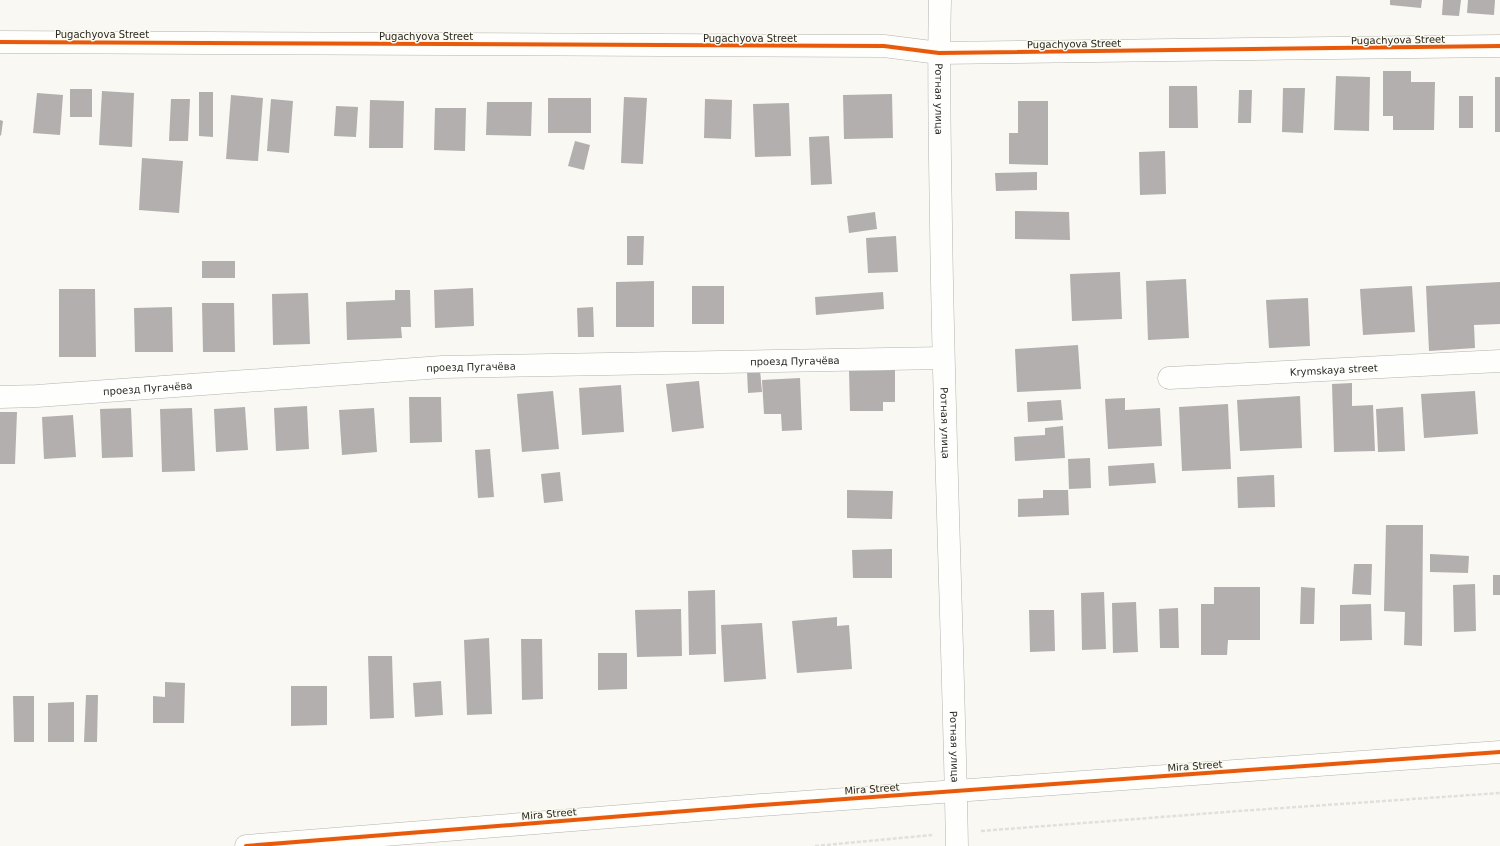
<svg xmlns="http://www.w3.org/2000/svg" width="1500" height="846" viewBox="0 0 1500 846" font-family="'DejaVu Sans',sans-serif">
	<style>
		.building { fill: #b2afae }
		.lines { fill: none; stroke-linecap: round; stroke-linejoin: round }
		.minor-casing { stroke: #b4b3af; stroke-width: 23 }
		.tertiary-casing { stroke: #b4b3af; stroke-width: 23 }
		.path { stroke: #e0e0de; stroke-width: 2.5; stroke-dasharray: 4 2; stroke-linecap: butt }
		.minor { stroke: #fefefd; stroke-width: 22 }
		.tertiary { stroke: #fefefd; stroke-width: 22 }
		.cycleway-casing { stroke: #fcfaef; stroke-width: 6 }
		.cycleway { stroke: #e8590c; stroke-width: 4 }
		.labels { text-anchor: middle; dominant-baseline: central; stroke-width: 3; stroke-linejoin: round; paint-order: stroke }
		.street-label { font-size: 10px; fill: #292924; stroke: #fcfaef }
	</style>
	<rect width="100%" height="100%" fill="#f9f8f2"/>
	<g class="building">
		<polygon points="1390,0 1422,0 1421,8 1390,5"/>
		<polygon points="1443,0 1461,0 1459,16 1442,15"/>
		<polygon points="1468,0 1495,0 1494,15 1467,13"/>
		<polygon points="1383,71 1411,71 1411,82 1435,82 1434,130 1393,130 1393,116 1383,116"/>
		<polygon points="1336,76 1370,77 1369,131 1334,130"/>
		<rect x="1495" y="77" width="5" height="55"/>
		<polygon points="1169,86 1197,86 1198,128 1169,128"/>
		<polygon points="1283,88 1305,88 1303,133 1282,132"/>
		<rect x="70" y="89" width="22" height="28"/>
		<polygon points="1239,90 1252,90 1251,123 1238,123"/>
		<polygon points="102,91 134,93 132,147 99,145"/>
		<polygon points="199,92 213,92 213,137 199,136"/>
		<polygon points="37,93 63,95 60,135 33,133"/>
		<polygon points="892,94 893,138 844,139 843,95"/>
		<polygon points="231,95 263,98 258,161 226,159"/>
		<rect x="1459" y="96" width="14" height="32"/>
		<polygon points="624,97 647,98 643,164 621,163"/>
		<rect x="548" y="98" width="43" height="35"/>
		<polygon points="171,99 190,99 188,141 169,141"/>
		<polygon points="271,99 293,101 289,153 267,151"/>
		<polygon points="705,99 732,100 731,139 704,138"/>
		<polygon points="370,100 404,101 403,148 369,148"/>
		<polygon points="1018,101 1048,101 1048,165 1009,164 1009,133 1018,133"/>
		<polygon points="487,102 532,102 531,136 486,135"/>
		<polygon points="789,103 791,156 755,157 753,104"/>
		<polygon points="336,106 358,107 356,137 334,136"/>
		<polygon points="435,108 466,108 465,151 434,150"/>
		<polygon points="0,120 3,121 1,136 0,135"/>
		<polygon points="829,136 832,184 811,185 809,137"/>
		<polygon points="575,141 590,145 584,170 568,166"/>
		<polygon points="1165,151 1166,194 1140,195 1139,152"/>
		<polygon points="142,158 183,161 179,213 139,210"/>
		<polygon points="1037,172 1037,190 996,191 995,173"/>
		<polygon points="1015,211 1069,212 1070,240 1015,239"/>
		<polygon points="875,212 877,229 849,233 847,216"/>
		<polygon points="627,236 644,236 643,265 627,265"/>
		<polygon points="896,236 898,272 868,273 866,238"/>
		<rect x="202" y="261" width="33" height="17"/>
		<polygon points="1120,272 1122,319 1072,321 1070,274"/>
		<polygon points="1186,279 1189,338 1148,340 1146,281"/>
		<polygon points="654,281 654,327 616,327 616,282"/>
		<polygon points="1500,282 1500,324 1474,325 1475,348 1429,351 1426,286"/>
		<rect x="692" y="286" width="32" height="38"/>
		<polygon points="1412,286 1415,332 1363,335 1360,289"/>
		<polygon points="473,288 474,326 435,328 434,290"/>
		<polygon points="59,289 95,289 96,357 59,357"/>
		<polygon points="395,290 410,290 411,327 401,327 402,338 347,340 346,302 395,300"/>
		<polygon points="883,292 884,309 816,315 815,297"/>
		<polygon points="308,293 310,344 273,345 272,294"/>
		<polygon points="1308,298 1310,346 1269,348 1266,300"/>
		<polygon points="202,303 234,303 235,352 203,352"/>
		<polygon points="172,307 173,352 135,352 134,308"/>
		<polygon points="593,307 594,337 578,337 577,308"/>
		<polygon points="1078,345 1081,389 1017,392 1015,349"/>
		<polygon points="760,370 762,392 748,393 747,371"/>
		<polygon points="895,370 895,402 883,402 883,411 850,411 849,371"/>
		<polygon points="800,378 802,430 782,431 781,414 764,414 762,380"/>
		<polygon points="699,381 704,428 672,432 666,384"/>
		<polygon points="1352,383 1352,406 1373,405 1375,451 1334,452 1332,384"/>
		<polygon points="621,385 624,432 582,435 579,388"/>
		<polygon points="553,391 559,449 522,452 517,394"/>
		<polygon points="1475,391 1478,434 1424,438 1421,394"/>
		<polygon points="1300,396 1302,448 1240,451 1237,400"/>
		<polygon points="409,397 441,397 442,442 410,443"/>
		<polygon points="1125,398 1125,410 1160,408 1162,446 1108,449 1105,399"/>
		<polygon points="1061,400 1063,420 1028,422 1027,402"/>
		<polygon points="1228,404 1231,469 1182,471 1179,407"/>
		<polygon points="307,406 309,449 276,451 274,408"/>
		<polygon points="245,407 248,450 216,452 214,409"/>
		<polygon points="1403,407 1405,451 1378,452 1376,409"/>
		<polygon points="131,408 133,457 102,458 100,409"/>
		<polygon points="192,408 195,471 162,472 160,409"/>
		<polygon points="374,408 377,452 342,455 339,410"/>
		<polygon points="0,412 17,412 15,464 0,464"/>
		<polygon points="73,415 76,457 44,459 42,417"/>
		<polygon points="1063,426 1065,458 1015,461 1014,437 1045,435 1045,428"/>
		<polygon points="490,449 494,497 478,498 475,450"/>
		<polygon points="1090,458 1091,488 1069,489 1068,459"/>
		<polygon points="1154,463 1156,483 1109,486 1108,466"/>
		<polygon points="560,472 563,501 544,503 541,474"/>
		<polygon points="1274,475 1275,507 1238,508 1237,477"/>
		<polygon points="847,490 893,491 892,519 847,518"/>
		<polygon points="1043,490 1068,490 1069,515 1018,517 1018,499 1043,498"/>
		<polygon points="1386,525 1423,525 1422,646 1404,645 1405,612 1384,611"/>
		<polygon points="892,549 892,578 853,578 852,550"/>
		<polygon points="1430,554 1469,556 1468,573 1430,572"/>
		<polygon points="1354,564 1372,564 1371,595 1352,594"/>
		<rect x="1493" y="575" width="7" height="20"/>
		<polygon points="1475,584 1476,631 1454,632 1453,585"/>
		<polygon points="1214,587 1260,587 1260,640 1228,640 1227,655 1201,655 1201,604 1214,604"/>
		<polygon points="1301,587 1315,588 1314,624 1300,624"/>
		<polygon points="715,590 716,654 689,655 688,591"/>
		<polygon points="1104,592 1106,649 1082,650 1081,593"/>
		<polygon points="1136,602 1138,652 1113,653 1112,603"/>
		<polygon points="1371,604 1372,640 1340,641 1340,605"/>
		<polygon points="1178,608 1179,648 1160,648 1159,609"/>
		<polygon points="681,609 682,656 637,657 635,610"/>
		<polygon points="1029,610 1054,610 1055,651 1030,652"/>
		<polygon points="837,617 837,626 849,625 852,669 797,673 792,621"/>
		<polygon points="762,623 766,679 724,682 721,625"/>
		<polygon points="489,638 492,714 467,715 464,640"/>
		<polygon points="521,639 542,639 543,699 522,700"/>
		<polygon points="598,653 627,653 627,689 598,690"/>
		<polygon points="368,656 392,656 394,718 370,719"/>
		<polygon points="441,681 443,715 415,717 413,683"/>
		<polygon points="165,682 185,683 184,723 153,723 153,696 165,697"/>
		<polygon points="291,686 327,686 327,725 291,726"/>
		<polygon points="86,695 98,695 97,742 84,742"/>
		<polygon points="13,696 34,696 34,742 14,742"/>
		<polygon points="74,702 74,742 48,742 48,703"/>
	</g>
	<g class="lines">
		<g class="minor-casing">
			<g id="minor">
				<path id="s1" d="M940,0c-2,75 0,150 1,225 3,207 12,414 16,621"/>
				<polyline points="0,42 884,46 939,53 1500,46"/>
				<path id="s2" d="M1169,378l331,-17"/>
				<path id="s3" d="M0,397l37,-1 405,-29 501,-9"/>
			</g>
		</g>
		<g class="tertiary-casing">
			<polyline id="tertiary" points="246,846 761,805 1500,752"/>
		</g>
		<g class="path">
			<polyline points="981,831 1239,811 1500,793"/>
			<polyline points="815,846 932,835"/>
		</g>
		<use href="#minor" class="minor"/>
		<use href="#tertiary" class="tertiary"/>
		<g class="cycleway-casing">
			<g id="cycleway">
				<polyline points="0,42 884,46 939,53 1500,46"/>
				<polyline points="246,846 761,805 1500,752"/>
			</g>
		</g>
		<use href="#cycleway" class="cycleway"/>
	</g>
	<g class="labels">
		<g class="street-label">
			<text x="102" y="34">Pugachyova Street</text>
			<text x="426" y="36">Pugachyova Street</text>
			<text x="750" y="38">Pugachyova Street</text>
			<text transform="translate(1398 40) rotate(-1)">Pugachyova Street</text>
			<text transform="translate(1074 44) rotate(-1)">Pugachyova Street</text>
			<text stroke="none"><textPath href="#s1" startOffset="99">Ротная улица</textPath></text>
			<text stroke="none"><textPath href="#s3" startOffset="796">проезд Пугачёва</textPath></text>
			<text stroke="none"><textPath href="#s3" startOffset="472">проезд Пугачёва</textPath></text>
			<text stroke="none"><textPath href="#s2" startOffset="165">Krymskaya street</textPath></text>
			<text stroke="none"><textPath href="#s3" startOffset="148">проезд Пугачёва</textPath></text>
			<text stroke="none"><textPath href="#s1" startOffset="423">Ротная улица</textPath></text>
			<text stroke="none"><textPath href="#s1" startOffset="747">Ротная улица</textPath></text>
			<text transform="translate(1195 766) rotate(-4)">Mira Street</text>
			<text transform="translate(872 789) rotate(-4)">Mira Street</text>
			<text transform="translate(549 814) rotate(-5)">Mira Street</text>
		</g>
	</g>
</svg>
